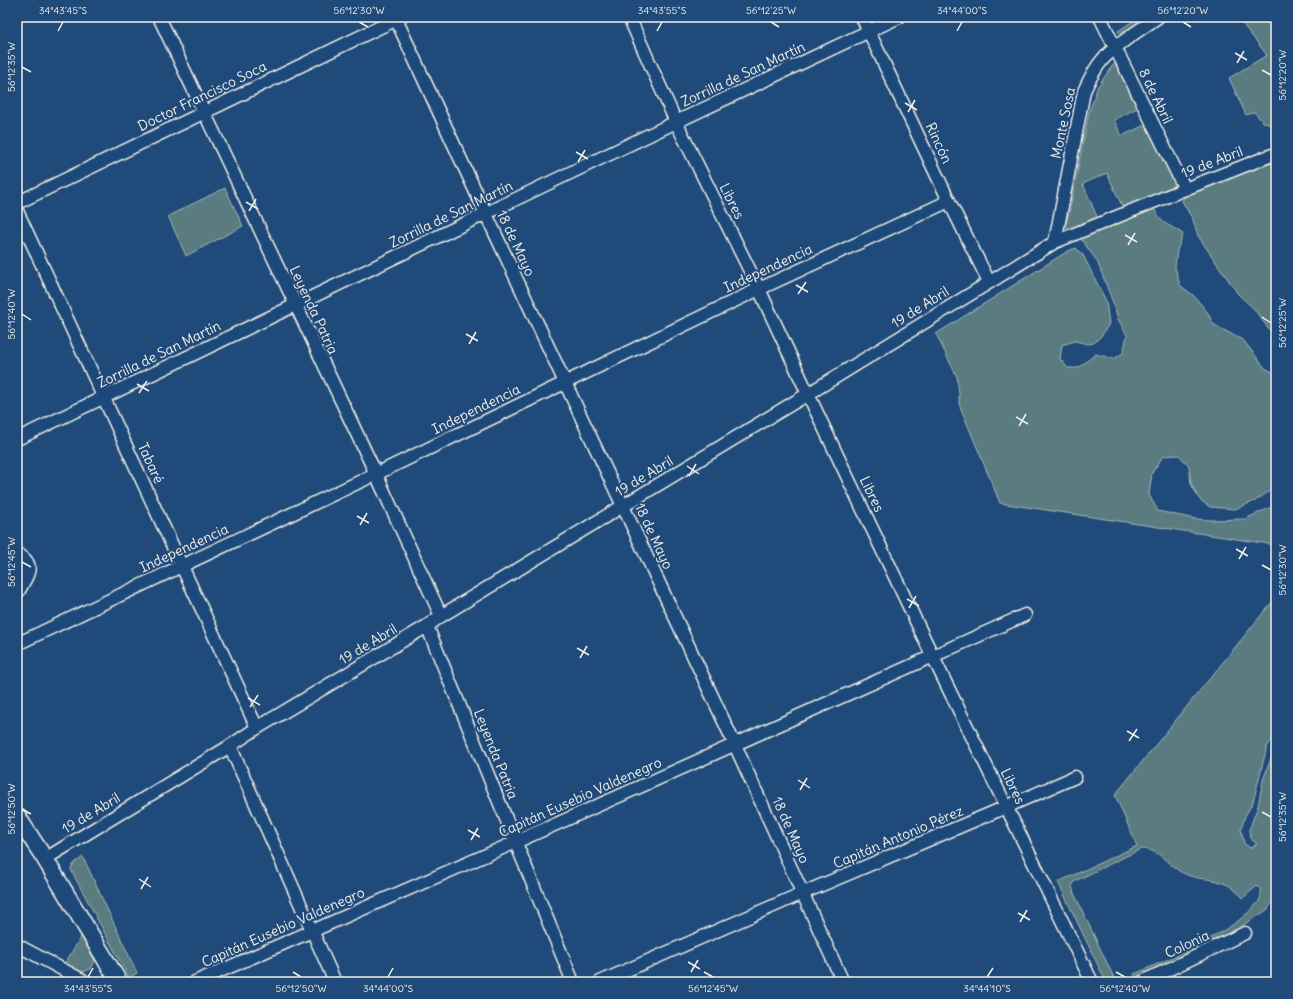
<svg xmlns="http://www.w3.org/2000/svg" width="1293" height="999" viewBox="0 0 1293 999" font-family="Delius,sans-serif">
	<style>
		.grass { fill: #5a7c80; stroke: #a7b6b4 }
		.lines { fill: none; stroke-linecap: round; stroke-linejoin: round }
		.minor-casing { stroke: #f4f1e8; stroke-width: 15 }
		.tertiary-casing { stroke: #f4f1e8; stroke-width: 19 }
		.minor { stroke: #1f4a7a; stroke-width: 12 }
		.tertiary { stroke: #1f4a7a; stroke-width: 16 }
		.ticks { fill: none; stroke: #f4f1e8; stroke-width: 1.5 }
		.labels { text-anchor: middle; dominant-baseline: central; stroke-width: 4; stroke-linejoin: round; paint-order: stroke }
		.street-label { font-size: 14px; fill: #f4f1e8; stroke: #1f4a7a }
		.neatline { fill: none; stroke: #f4f1e8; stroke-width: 1.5 }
		.ticks-label { font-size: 10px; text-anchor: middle; fill: #f4f1e8 }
	</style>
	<rect width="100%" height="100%" fill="#1f4a7a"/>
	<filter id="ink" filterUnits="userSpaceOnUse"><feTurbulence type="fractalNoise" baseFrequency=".025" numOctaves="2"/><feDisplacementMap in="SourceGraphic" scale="8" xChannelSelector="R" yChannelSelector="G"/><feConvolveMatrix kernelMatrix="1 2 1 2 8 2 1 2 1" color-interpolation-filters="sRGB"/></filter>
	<g filter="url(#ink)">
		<g class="grass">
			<polygon points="1139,17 1158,17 1123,38 1118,31"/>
			<polygon points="1237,17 1276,17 1276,127 1263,122 1254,112 1246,115 1229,78 1267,55"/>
			<polygon points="1121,59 1145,104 1114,120 1122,136 1153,121 1180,179 1175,186 1123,208 1107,173 1083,184 1098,219 1073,230 1065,226 1069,213 1089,112 1098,86 1113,65"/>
			<polygon points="1274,162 1276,162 1276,339 1254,309 1238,294 1198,236 1193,220 1182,201 1186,193"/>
			<polygon points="225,188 243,226 186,256 168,216"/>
			<path d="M1154,208c9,19 14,15 29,26l-6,17 -2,16 5,18 14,11 14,17 5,11 31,17 21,27 11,6v113l-21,14 -20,8 -25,-2 -10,-7 -9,-16 -2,-18 -10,-11 -16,1 -11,17 -3,22 9,16 37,8 16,1 34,-1 31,-14v40l-276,-42 -41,-99v-10l-2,-17 -21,-43 132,-83 8,-3 7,7 23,46 3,23 -7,11 -8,8 -6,1 -13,-3 -13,4 -2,14 8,9h10l18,-14 18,5 9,-6 4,-18 -9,-16 -4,-14 -17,-44 -16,-22 9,-9z"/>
			<path d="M1276,597v137l-9,13 -14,55 -8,14 -4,13 3,14 6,5 7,-4 -6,-5 -2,-9 9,-24 5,-26 13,-35v153l-9,12 -30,19 -41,23 -59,30 -3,-8c33,-14 108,-45 126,-75 1,-3 1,-6 1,-9l-4,-4 -14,12c-6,-6 -13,-13 -20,-15 -14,-6 -25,-2 -40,-10 -16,-8 -23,-24 -42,-24l-66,32 -3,5 2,7 42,89h-10l-48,-100 79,-36 -22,-51z"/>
			<path d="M83,857l54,116 -8,5 -58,-108c1,-7 7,-9 12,-13z"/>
			<polygon points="1276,911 1276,935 1273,937 1272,916"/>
			<polygon points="82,935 95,961 91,969 83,972 64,965"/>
		</g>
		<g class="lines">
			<g class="minor-casing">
				<g id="minor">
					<polyline points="159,17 376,474 441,616"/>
					<polyline points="395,17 486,214 735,745 843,982"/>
					<polyline points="629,17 676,122 759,289 808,394 933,657 1092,982"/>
					<polyline points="862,17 949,201 989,282"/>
					<polyline points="1100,17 1185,189"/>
					<polyline points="17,203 401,17"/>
					<polyline points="17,211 257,728"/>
					<path d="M1055,242l29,-151c5,-11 11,-23 19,-32 16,-17 37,-29 55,-42"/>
					<polyline points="17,439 676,122 899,17"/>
					<polyline points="427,626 573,982"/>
					<polyline points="17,644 376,474 759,289 949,201"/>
					<polyline points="230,746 335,982"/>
					<polyline points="45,859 230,746 257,728 427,626 441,616 808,394 1055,242 1185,189 1272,155 1276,158"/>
					<polyline points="17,945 86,982"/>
					<polyline points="195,982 516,842 1025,615"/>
					<polyline points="600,982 803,893 1006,807 1075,777"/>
					<polyline points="1142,982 1245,933"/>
				</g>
			</g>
			<g class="tertiary-casing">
				<g id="tertiary">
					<path d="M17,556c18,10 7,20 0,34"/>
					<polyline points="17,816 45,859 119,982"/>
				</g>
			</g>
			<use href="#minor" class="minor"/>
			<use href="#tertiary" class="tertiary"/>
		</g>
	</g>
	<path class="ticks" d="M359,22l9,5M771,22l8,5M1183,22l8,5M58,31l5,-9M657,31l5,-9M957,31l5,-9M1235,53l12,7M1237,63l7,-12M22,67l9,5M1262,70l9,5M905,103l12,7M908,112l7,-12M576,152l12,7M578,162l7,-12M246,202l12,7M249,211l7,-12M1125,235l12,7M1128,245l7,-12M796,285l12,7M798,294l8,-12M22,314l9,6M1262,317l9,6M466,334l12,7M469,344l7,-12M137,384l12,7M139,393l8,-12M1016,417l12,7M1019,426l7,-12M687,466l12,8M689,476l7,-12M357,516l12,7M360,525l7,-12M1236,549l12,7M1239,559l7,-12M22,562l9,5M1262,565l9,5M907,599l12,7M909,608l7,-12M577,648l12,7M580,658l7,-12M248,698l12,7M250,707l8,-12M1127,731l12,7M1129,741l8,-12M798,780l12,8M800,790l7,-12M22,809l9,5M1262,812l9,5M468,830l12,7M471,840l7,-12M139,879l12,8M141,889l7,-12M1018,913l12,7M1020,922l7,-12M688,962l12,7M293,972l8,5M691,972l7,-12M704,972l9,5M1116,972l9,5M88,977l5,-9M388,977l5,-9M987,977l6,-9"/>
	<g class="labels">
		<g class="street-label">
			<text transform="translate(743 74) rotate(-25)">Zorrilla de San Martín</text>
			<text transform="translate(202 96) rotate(-26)">Doctor Francisco Soca</text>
			<text transform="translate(1156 96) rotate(64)">8 de Abril</text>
			<text transform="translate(1063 123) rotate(-78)">Monte Sosa</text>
			<text transform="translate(939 143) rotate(65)">Rincón</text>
			<text transform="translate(1212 162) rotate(-21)">19 de Abril</text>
			<text transform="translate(732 201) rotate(63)">Libres</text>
			<text transform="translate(451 214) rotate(-26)">Zorrilla de San Martín</text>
			<text transform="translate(516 243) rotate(65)">18 de Mayo</text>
			<text transform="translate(768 268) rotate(-25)">Independencia</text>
			<text transform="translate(920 307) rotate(-32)">19 de Abril</text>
			<text transform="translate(314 310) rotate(65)">Leyenda Patria</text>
			<text transform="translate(159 354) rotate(-26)">Zorrilla de San Martín</text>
			<text transform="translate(476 409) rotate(-26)">Independencia</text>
			<text transform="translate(151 463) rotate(65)">Tabaré</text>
			<text transform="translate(644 476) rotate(-31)">19 de Abril</text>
			<text transform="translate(872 494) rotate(64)">Libres</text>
			<text transform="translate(654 536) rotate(65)">18 de Mayo</text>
			<text transform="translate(184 548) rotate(-25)">Independencia</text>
			<text transform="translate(368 644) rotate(-31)">19 de Abril</text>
			<text transform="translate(496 754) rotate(68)">Leyenda Patria</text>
			<text transform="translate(1013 786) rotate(64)">Libres</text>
			<text transform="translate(580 797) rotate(-24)">Capitán Eusebio Valdenegro</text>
			<text transform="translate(91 813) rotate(-31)">19 de Abril</text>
			<text transform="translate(791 830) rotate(66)">18 de Mayo</text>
			<text transform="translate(898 837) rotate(-23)">Capitán Antonio Pérez</text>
			<text transform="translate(283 927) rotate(-24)">Capitán Eusebio Valdenegro</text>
			<text transform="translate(1187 944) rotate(-25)">Colonia</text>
		</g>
	</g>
	<rect width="1293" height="999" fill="none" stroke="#1f4a7a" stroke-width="44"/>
	<rect x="22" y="22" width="1249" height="955" class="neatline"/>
	<g class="ticks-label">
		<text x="63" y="14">34°43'45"S</text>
		<text x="359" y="14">56°12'30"W</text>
		<text x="662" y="14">34°43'55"S</text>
		<text x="771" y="14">56°12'25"W</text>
		<text x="962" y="14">34°44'00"S</text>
		<text x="1183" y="14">56°12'20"W</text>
		<text transform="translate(11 67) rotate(-90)" y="4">56°12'35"W</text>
		<text transform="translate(1282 75) rotate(-90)" y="4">56°12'20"W</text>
		<text transform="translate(11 314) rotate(-90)" y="4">56°12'40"W</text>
		<text transform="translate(1282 323) rotate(-90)" y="4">56°12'25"W</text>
		<text transform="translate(11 562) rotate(-90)" y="4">56°12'45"W</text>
		<text transform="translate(1282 570) rotate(-90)" y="4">56°12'30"W</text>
		<text transform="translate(11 809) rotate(-90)" y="4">56°12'50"W</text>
		<text transform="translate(1282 817) rotate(-90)" y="4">56°12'35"W</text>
		<text x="88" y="992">34°43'55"S</text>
		<text x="301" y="992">56°12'50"W</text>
		<text x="388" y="992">34°44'00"S</text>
		<text x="713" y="992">56°12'45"W</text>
		<text x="987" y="992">34°44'10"S</text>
		<text x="1125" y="992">56°12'40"W</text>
	</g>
</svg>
